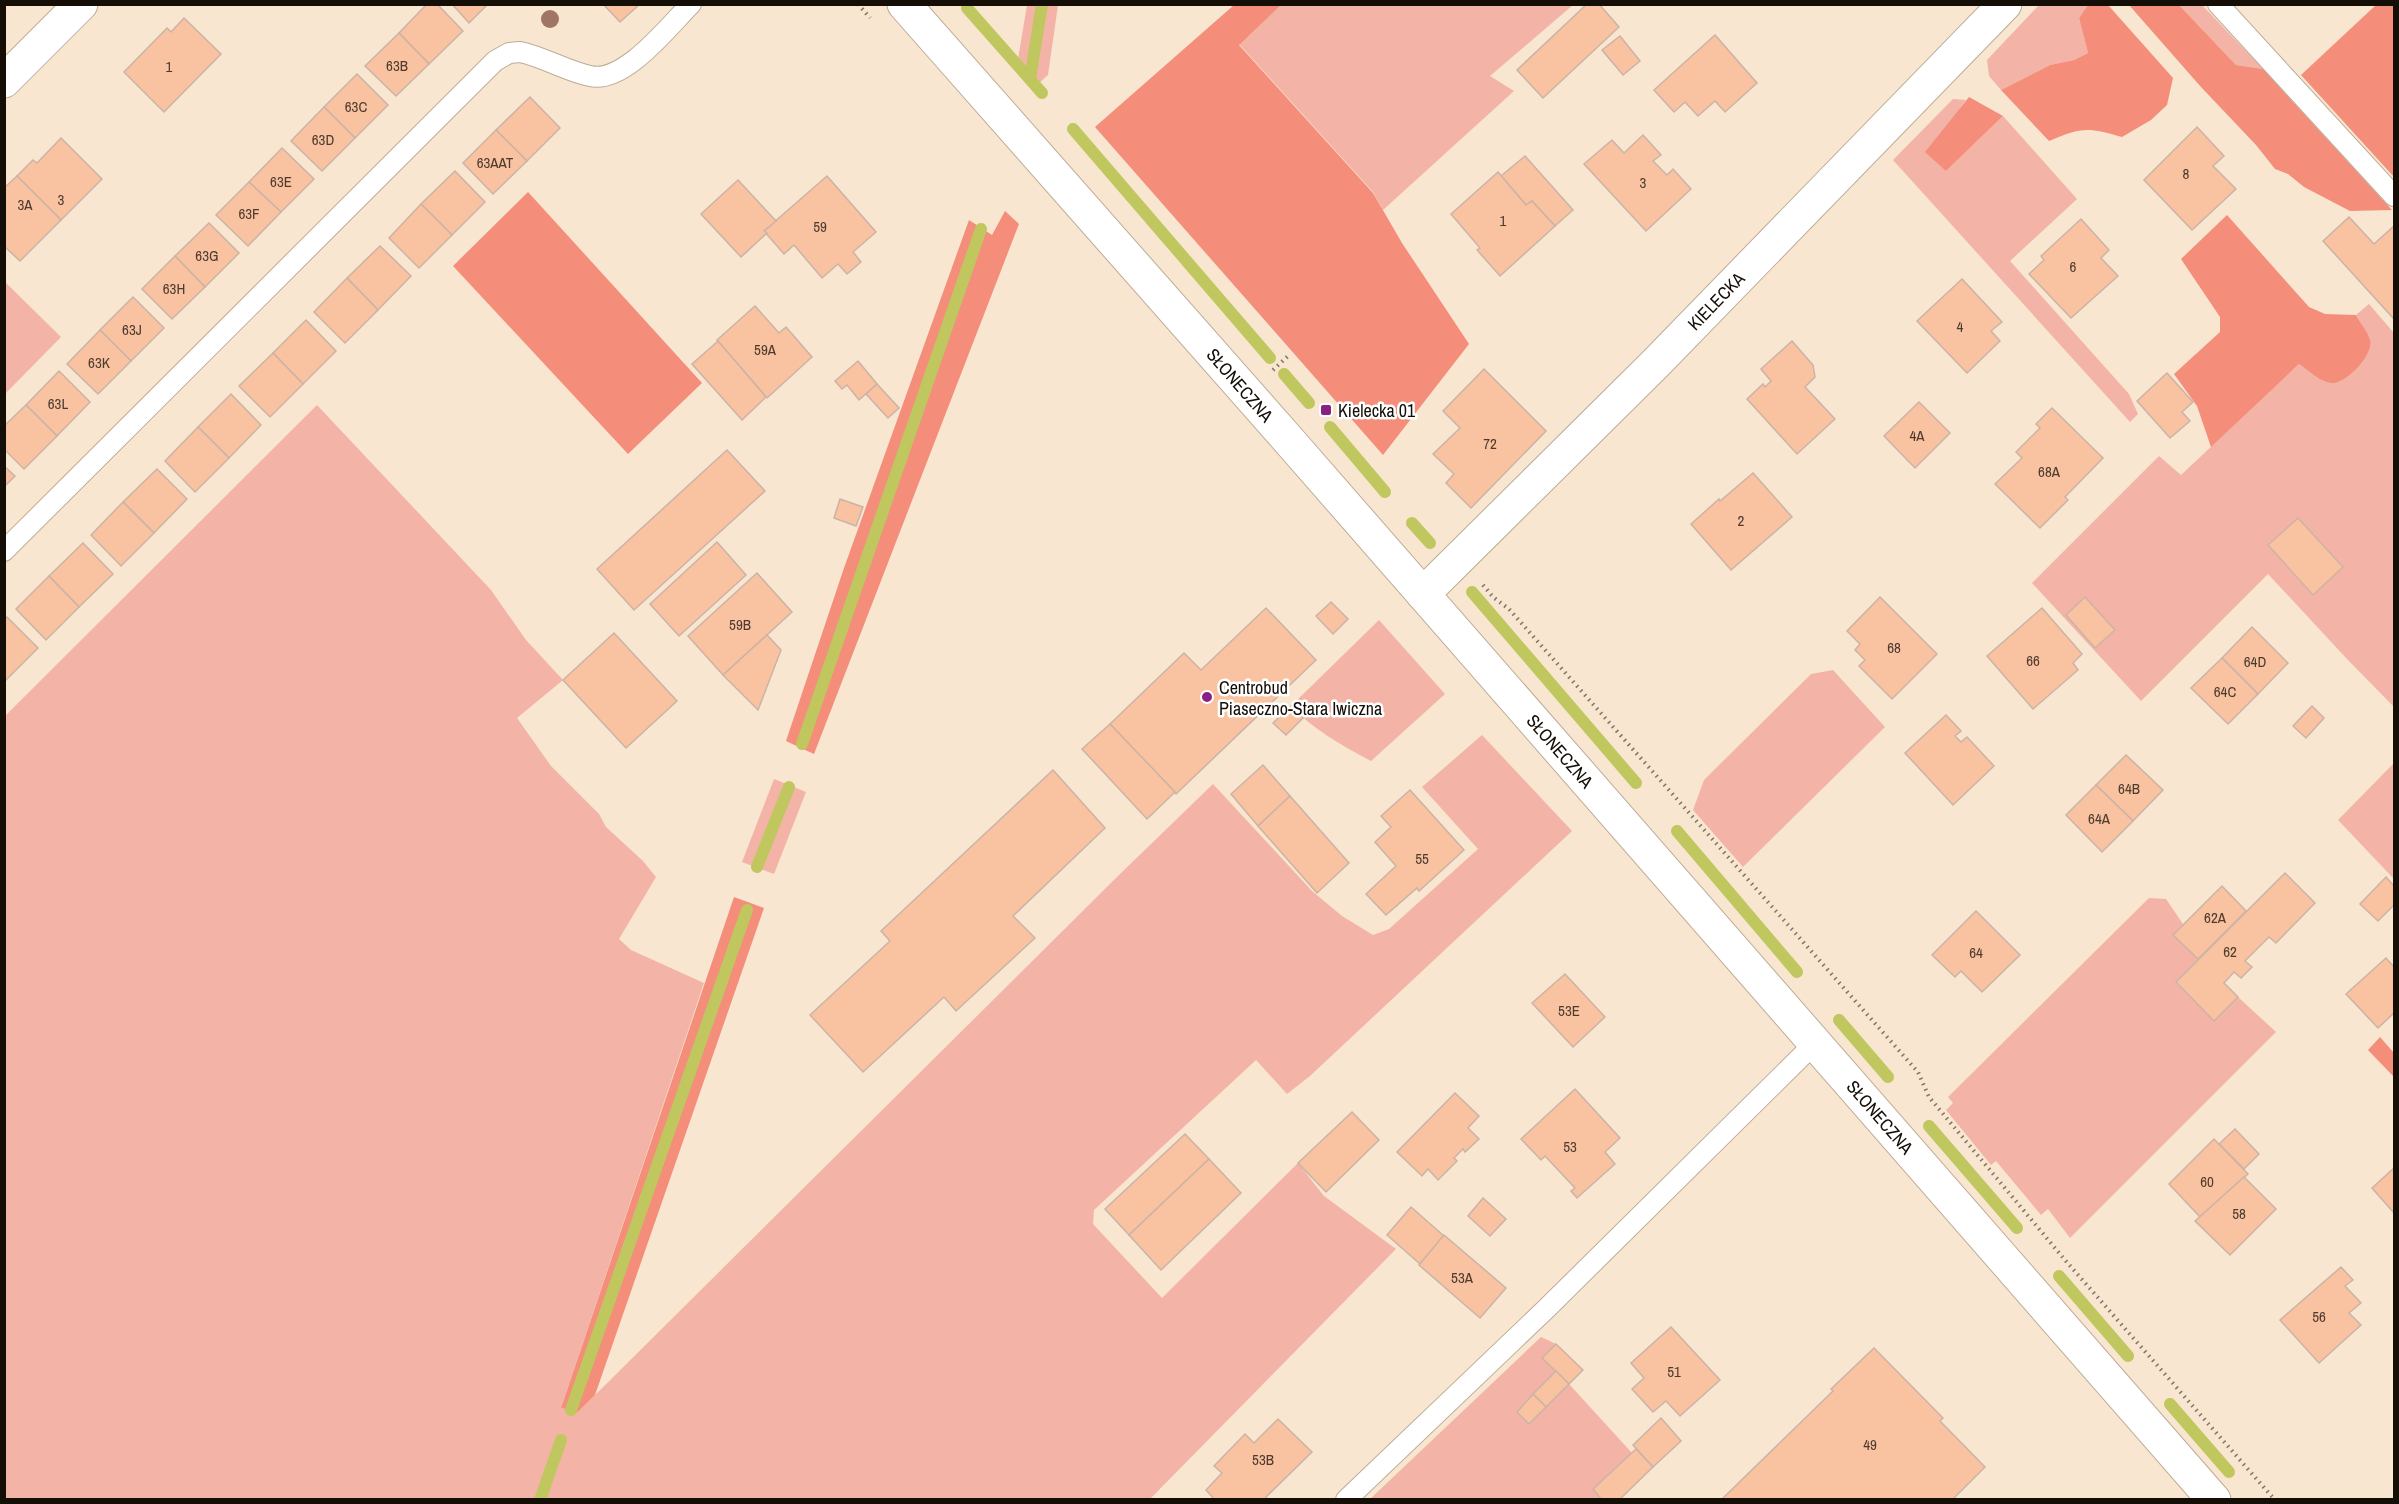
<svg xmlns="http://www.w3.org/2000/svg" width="2399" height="1504" viewBox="0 0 2399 1504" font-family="'Archivo Narrow',sans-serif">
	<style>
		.green { fill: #f3b4a7 }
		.forest { fill: #f48d7a }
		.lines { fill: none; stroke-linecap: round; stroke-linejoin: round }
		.stream { stroke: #c0c75f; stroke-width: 12 }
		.building { fill: #f9c2a1; stroke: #ccb3a5; stroke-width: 1.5 }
		.service-casing { stroke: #bdac97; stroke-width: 22 }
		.minor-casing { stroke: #bdac97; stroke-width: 35 }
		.secondary-casing { stroke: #bdac97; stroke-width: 35 }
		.path { stroke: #807466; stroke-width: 4; stroke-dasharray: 1.5 4.5; stroke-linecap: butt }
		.service { stroke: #fff; stroke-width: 20 }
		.minor { stroke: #fff; stroke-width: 33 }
		.secondary { stroke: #fff; stroke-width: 33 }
		.tree { fill: #a07565 }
		.poi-dot { fill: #8a1f84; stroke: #fff; stroke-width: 2 }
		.labels { text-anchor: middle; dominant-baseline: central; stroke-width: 5; stroke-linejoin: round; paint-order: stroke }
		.number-label { font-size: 15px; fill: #4d3b2e }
		.street-label { font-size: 18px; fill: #140e07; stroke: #fff }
		.poi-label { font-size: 18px; fill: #140e07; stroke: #fff; text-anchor: start }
	</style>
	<rect width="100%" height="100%" fill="#f8e6d0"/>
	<g class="green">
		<polygon points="1027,5 1058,5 1048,75 1039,83 1018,59"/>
		<polygon points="1281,5 1573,5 1490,76 1514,91 1383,210 1373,192 1239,44"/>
		<polygon points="2039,5 2089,5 2079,18 2088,53 2074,60 2050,65 2001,90 1989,76 1987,60"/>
		<polygon points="2179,5 2202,5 2263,69 2236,65"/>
		<polygon points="1953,99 1966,100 1960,108 1946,171 2003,116 2077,199 2010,261 2129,394 2138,414 2130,422 1893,160"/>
		<polygon points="4,281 61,337 5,394 4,394"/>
		<polygon points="2369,304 2394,333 2394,707 2347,659 2268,574 2141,701 2032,583 2159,456 2181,475 2299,364 2317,377 2370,340 2356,315"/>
		<polygon points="317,405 491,590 526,640 563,680 517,718 551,766 599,814 606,827 643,861 656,877 619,939 631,950 704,983 561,1408 578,1412 1120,874 1213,784 1312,891 1342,916 1373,935 1389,929 1478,849 1422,787 1482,735 1572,831 1310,1076 1287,1094 1256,1060 1094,1210 1093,1224 1162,1298 1298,1163 1324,1196 1396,1249 1150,1499 5,1500 5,716"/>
		<path d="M1379,620l66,74 -74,67c-29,-15 -58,-32 -80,-55z"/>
		<polygon points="1833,670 1885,727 1743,867 1693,810 1704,780 1811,674"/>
		<polygon points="2394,763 2394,879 2338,820"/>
		<polygon points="774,779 806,792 774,874 742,862"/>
		<polygon points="2149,898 2166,899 2183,924 2173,935 2198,959 2176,983 2214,1020 2238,997 2276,1032 2070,1238 2048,1209 2041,1215 1996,1161 1991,1165 1946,1110 1953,1103 1948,1097"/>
		<polygon points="1541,1337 1556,1344 1542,1358 1556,1371 1517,1412 1529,1424 1569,1384 1632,1453 1593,1489 1602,1499 1369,1500"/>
	</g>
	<g class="forest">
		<path d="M2089,4l19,1 65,73 -6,27 -16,15 -29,17c-34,-10 -41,-10 -73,4l-48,-51 49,-25 24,-5 14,-7 -9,-35z"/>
		<polygon points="1234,5 1281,5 1239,45 1373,193 1402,243 1469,344 1383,455 1095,127"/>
		<polygon points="2129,5 2179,5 2236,65 2263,69 2392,210 2350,211 2304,187 2288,174 2275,169 2256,145 2201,87"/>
		<polygon points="2376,5 2394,5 2394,177 2301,75"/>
		<polygon points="1969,97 2003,116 1946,171 1925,152"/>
		<polygon points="528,192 702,383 628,454 453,266"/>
		<polygon points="1005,211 1019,224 814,754 786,741 844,568 969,220 992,235"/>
		<path d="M2227,215l82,92 16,7 31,1c4,8 12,17 14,25 4,15 -24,44 -38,43 -12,-1 -23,-12 -33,-19l-88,83 -14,-41 -23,-32 46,-42v-15l-39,-58z"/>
		<polygon points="734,897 764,908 595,1395 578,1412 561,1408"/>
		<polygon points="2380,1037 2394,1053 2394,1077 2368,1050"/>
	</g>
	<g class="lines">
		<g class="stream">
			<polyline points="967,8 1042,93"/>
			<polyline points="1030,79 1042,4"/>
			<polyline points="1073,129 1270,358"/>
			<polyline points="1284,374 1309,403"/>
			<polyline points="1330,427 1385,492"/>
			<polyline points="1412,523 1430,543"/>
			<polyline points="1472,592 1636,783"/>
			<polyline points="802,744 981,229"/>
			<polyline points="1677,831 1797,972"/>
			<polyline points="757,867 789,787"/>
			<polyline points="1839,1020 1888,1077"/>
			<polyline points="1929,1126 2017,1228"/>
			<polyline points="2059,1276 2128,1356"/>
			<polyline points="2170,1404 2229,1472"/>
			<polyline points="571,1410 747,910"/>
			<polyline points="540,1500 561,1440"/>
		</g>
	</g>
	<g class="building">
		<polygon points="427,4 437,4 463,31 429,64 399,33"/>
		<polygon points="452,4 488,4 469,23"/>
		<polygon points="603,4 640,4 620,22"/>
		<polygon points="1587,4 1599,4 1619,27 1543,98 1517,70"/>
		<polygon points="184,18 221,54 164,112 124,72 167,28 171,32"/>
		<polygon points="399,33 429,64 396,96 365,66"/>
		<polygon points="1715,35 1757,83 1725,112 1715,101 1698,116 1685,102 1674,112 1654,90"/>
		<polygon points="1620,36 1640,61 1623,75 1602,50"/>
		<polygon points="357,74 388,105 355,138 324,107"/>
		<polygon points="530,97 560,128 527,161 496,130"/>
		<polygon points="324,107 355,138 322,171 291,141"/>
		<polygon points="2197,127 2224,156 2213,166 2236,189 2192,230 2144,180"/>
		<polygon points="496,130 527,161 493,194 463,163"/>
		<polygon points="1643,135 1661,155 1653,161 1667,175 1673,169 1691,189 1646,231 1584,164 1612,140 1624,153"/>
		<polygon points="61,138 102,179 61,220 17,176 33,160 37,163"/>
		<polygon points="282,148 314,179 281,212 249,182"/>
		<polygon points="1525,156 1573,210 1555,226 1532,201 1526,205 1501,176"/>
		<polygon points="455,171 485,202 452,235 421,204"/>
		<polygon points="1498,172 1526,205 1532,201 1555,226 1500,276 1477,250 1480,248 1451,214"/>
		<polygon points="17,176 61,220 20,261 4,246 4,188"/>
		<polygon points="827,176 876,232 853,252 861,262 847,274 838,264 822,278 794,245 784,254 764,231"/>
		<polygon points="738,180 776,221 764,231 767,233 741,257 701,214"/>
		<polygon points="249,182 281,212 248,246 216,215"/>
		<polygon points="421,204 452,235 419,268 389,238"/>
		<polygon points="2349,217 2374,244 2394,226 2394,319 2323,241"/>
		<polygon points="2081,219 2109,250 2101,258 2118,276 2071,318 2029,274 2044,260 2041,256"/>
		<polygon points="209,223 239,253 205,287 175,256"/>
		<polygon points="380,246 411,276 378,310 347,278"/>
		<polygon points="175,256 205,287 172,319 142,289"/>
		<polygon points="347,278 378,310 345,343 314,312"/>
		<polygon points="1962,279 2002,322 1991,331 2000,341 1967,373 1917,321"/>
		<polygon points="133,297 164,328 131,361 100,330"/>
		<polygon points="755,306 779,333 786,327 812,357 767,398 717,340"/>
		<polygon points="306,320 336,351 303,384 273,353"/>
		<polygon points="100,330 131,361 98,394 67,364"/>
		<polygon points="718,341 766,397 742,420 692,364"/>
		<polygon points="1792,341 1813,365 1815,377 1805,387 1835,419 1797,454 1747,399 1763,384 1765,387 1771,381 1761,369"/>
		<polygon points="273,353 303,384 270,417 239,386"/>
		<polygon points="858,361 877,384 859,400 847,385 842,389 835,381"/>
		<polygon points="1484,369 1546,431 1471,508 1446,483 1454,474 1433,454 1460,428 1443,411"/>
		<polygon points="59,371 90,402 57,436 26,405"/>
		<polygon points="2167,373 2193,402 2182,412 2190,421 2170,438 2137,401"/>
		<polygon points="877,384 899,408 888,418 866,394"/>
		<polygon points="231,394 261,425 229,458 198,427"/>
		<polygon points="1919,402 1950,433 1915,468 1884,436"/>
		<polygon points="26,405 57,436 24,469 4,449 4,426"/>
		<polygon points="2052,408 2103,458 2065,497 2068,500 2040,528 1995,484 2022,458 2016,452 2040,428 2036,424"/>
		<polygon points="198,427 229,458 195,492 165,461"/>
		<polygon points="727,450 765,491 634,610 597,569"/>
		<polygon points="4,466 15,476 4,487"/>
		<polygon points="157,469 187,499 154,533 123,502"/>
		<polygon points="1753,473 1792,517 1731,570 1691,524 1719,499 1720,501"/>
		<polygon points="840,499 863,507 856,526 834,518"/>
		<polygon points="123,502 154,533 121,566 91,535"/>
		<polygon points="2298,518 2343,567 2313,595 2268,545"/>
		<polygon points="717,542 746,575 679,636 650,604"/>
		<polygon points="83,543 113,574 79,607 49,576"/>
		<polygon points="757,573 792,612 723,675 688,636"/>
		<polygon points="49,576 79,607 46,640 16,609"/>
		<polygon points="1880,597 1937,654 1892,699 1859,666 1865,660 1855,650 1860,644 1847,631"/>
		<polygon points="2085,597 2115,630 2095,648 2066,615"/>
		<polygon points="1331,602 1348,619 1333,634 1316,616"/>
		<polygon points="1266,608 1316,660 1176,794 1110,724 1184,653 1201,670"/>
		<polygon points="2042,608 2082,654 2073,663 2078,670 2033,709 1987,656"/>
		<polygon points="7,617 38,648 5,681 4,620"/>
		<polygon points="2252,627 2288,663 2258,694 2222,658"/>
		<polygon points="614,633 677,701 626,748 563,680"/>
		<polygon points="767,635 781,650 758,710 723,675"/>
		<polygon points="2222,658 2258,694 2228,724 2191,688"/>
		<polygon points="1291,706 1303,718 1286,735 1273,723"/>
		<polygon points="2312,706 2324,718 2306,738 2293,726"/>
		<polygon points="1946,715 1961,731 1955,736 1961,742 1967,737 1994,766 1953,805 1905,753"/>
		<polygon points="1110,724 1175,792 1147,819 1082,749"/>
		<polygon points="2126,755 2163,790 2133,821 2096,785"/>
		<polygon points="1263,765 1290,796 1258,826 1231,794"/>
		<polygon points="1053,770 1105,828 1013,916 1035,938 956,1011 944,997 863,1072 810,1015 890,941 881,931"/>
		<polygon points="2096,785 2133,821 2102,852 2066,815"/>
		<polygon points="1410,790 1464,850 1419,891 1417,888 1386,915 1366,894 1396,866 1375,842 1391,827 1381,816"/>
		<polygon points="1290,796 1349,863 1317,893 1258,826"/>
		<polygon points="2285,873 2315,903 2276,943 2269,937 2245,961 2252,967 2241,978 2234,972 2224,983 2238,997 2214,1021 2176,982"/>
		<polygon points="2386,877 2394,886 2394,905 2378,921 2360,904"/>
		<polygon points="2222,886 2246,911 2198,959 2173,935"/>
		<polygon points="1976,911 2020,955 1982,992 1961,971 1955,977 1932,955"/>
		<polygon points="2386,958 2394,967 2394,1013 2378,1028 2346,994"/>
		<polygon points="1565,974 1605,1017 1573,1047 1532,1003"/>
		<polygon points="1575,1089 1620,1138 1605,1152 1615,1164 1577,1198 1571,1191 1575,1188 1545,1156 1541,1160 1521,1139"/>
		<polygon points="1455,1093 1479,1116 1468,1128 1479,1139 1465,1152 1463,1149 1454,1158 1457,1161 1438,1180 1428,1169 1422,1176 1397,1152"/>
		<polygon points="1352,1112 1379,1140 1326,1192 1298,1163"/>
		<polygon points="2235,1129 2259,1154 2244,1169 2219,1144"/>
		<polygon points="1185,1134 1209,1159 1129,1235 1105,1209"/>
		<polygon points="2214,1139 2248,1174 2200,1217 2169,1184"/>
		<polygon points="1209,1159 1241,1193 1161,1270 1129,1235"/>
		<polygon points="2394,1168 2394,1213 2372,1188"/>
		<polygon points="2244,1177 2276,1209 2230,1255 2195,1221"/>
		<polygon points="1483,1198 1506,1219 1490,1236 1468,1216"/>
		<polygon points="1411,1207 1444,1236 1420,1264 1387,1235"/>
		<polygon points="1444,1235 1506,1288 1480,1318 1419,1265"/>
		<polygon points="2341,1267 2353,1280 2345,1286 2361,1303 2349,1313 2361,1325 2319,1363 2280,1320"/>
		<polygon points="1671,1327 1720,1380 1680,1416 1666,1401 1653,1412 1632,1389 1644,1378 1631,1363"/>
		<polygon points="1556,1344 1583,1370 1569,1384 1542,1358"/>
		<polygon points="1874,1348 1943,1418 1940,1421 1985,1467 1952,1500 1721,1500 1833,1391 1831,1389"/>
		<polygon points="1556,1371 1569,1384 1546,1407 1533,1394"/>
		<polygon points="1533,1394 1546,1407 1529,1424 1517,1412"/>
		<polygon points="1661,1418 1681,1441 1653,1467 1633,1445"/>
		<polygon points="1278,1419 1312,1452 1266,1497 1268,1500 1215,1500 1206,1490 1222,1473 1214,1466 1245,1434 1254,1443"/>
		<polygon points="1636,1449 1653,1467 1619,1500 1602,1500 1593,1489"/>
	</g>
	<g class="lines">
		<g class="service-casing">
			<g id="service">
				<polyline points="2218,4 2394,196"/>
				<path d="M4,551l491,-490 14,-8 11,-1c24,5 46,19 70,24 34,8 78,-49 101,-72"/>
				<polyline points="1346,1500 1546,1309 1815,1043"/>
			</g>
		</g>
		<g class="minor-casing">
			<g id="minor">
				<polyline points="4,81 81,4"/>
				<polyline points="1423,594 1657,362 2005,4"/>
			</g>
		</g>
		<g class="secondary-casing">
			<polyline id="secondary" points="904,4 1292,444 2214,1500"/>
		</g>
		<g class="path">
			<polyline points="858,4 870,18"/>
			<polyline points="1273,370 1288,356"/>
			<polyline points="1483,585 1493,597 1509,609 1918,1072 1929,1097 2065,1260 2275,1500"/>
		</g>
		<use href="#service" class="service"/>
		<use href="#minor" class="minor"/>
		<use href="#secondary" class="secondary"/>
	</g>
	<circle class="tree" cx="550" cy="19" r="9"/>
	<g class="poi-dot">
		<rect x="1320" y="404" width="12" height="12" rx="3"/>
		<circle cx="1207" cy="697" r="6"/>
	</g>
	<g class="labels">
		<g class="number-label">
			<text x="397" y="65">63B</text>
			<text x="169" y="66">1</text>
			<text x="356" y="106">63C</text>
			<text x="323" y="139">63D</text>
			<text x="495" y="162">63AAT</text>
			<text x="2186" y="173">8</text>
			<text x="281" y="181">63E</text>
			<text x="1643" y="182">3</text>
			<text x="61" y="199">3</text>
			<text x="25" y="204">3A</text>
			<text x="249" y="213">63F</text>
			<text x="1503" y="220">1</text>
			<text x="820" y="226">59</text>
			<text x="207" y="255">63G</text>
			<text x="2073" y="266">6</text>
			<text x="174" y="288">63H</text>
			<text x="1960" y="326">4</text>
			<text x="132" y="329">63J</text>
			<text x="765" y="349">59A</text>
			<text x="99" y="362">63K</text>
			<text x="58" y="403">63L</text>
			<text x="1917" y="435">4A</text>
			<text x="1490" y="443">72</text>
			<text x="2049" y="471">68A</text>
			<text x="1741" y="520">2</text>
			<text x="740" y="624">59B</text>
			<text x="1894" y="647">68</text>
			<text x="2033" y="660">66</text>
			<text x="2255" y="661">64D</text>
			<text x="2225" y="691">64C</text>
			<text x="2129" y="788">64B</text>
			<text x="2099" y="818">64A</text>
			<text x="1422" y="858">55</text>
			<text x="2215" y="917">62A</text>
			<text x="2230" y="951">62</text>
			<text x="1976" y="952">64</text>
			<text x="1569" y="1010">53E</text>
			<text x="1570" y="1146">53</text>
			<text x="2207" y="1181">60</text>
			<text x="2239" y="1213">58</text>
			<text x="1462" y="1277">53A</text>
			<text x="2319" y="1316">56</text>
			<text x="1674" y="1371">51</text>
			<text x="1870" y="1444">49</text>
			<text x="1263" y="1459">53B</text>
		</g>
		<g class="street-label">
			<text transform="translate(1716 301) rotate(-46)">KIELECKA</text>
			<text transform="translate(1240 385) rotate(49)">SŁONECZNA</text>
			<text transform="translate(1560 751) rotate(49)">SŁONECZNA</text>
			<text transform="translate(1880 1117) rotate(49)">SŁONECZNA</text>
		</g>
		<g class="poi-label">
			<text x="1338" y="410">Kielecka 01</text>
			<text x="1219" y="687">Centrobud<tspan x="1219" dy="21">Piaseczno-Stara Iwiczna</tspan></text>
		</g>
	</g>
	<rect width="2399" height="1504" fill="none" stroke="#140e07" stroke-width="12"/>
</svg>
